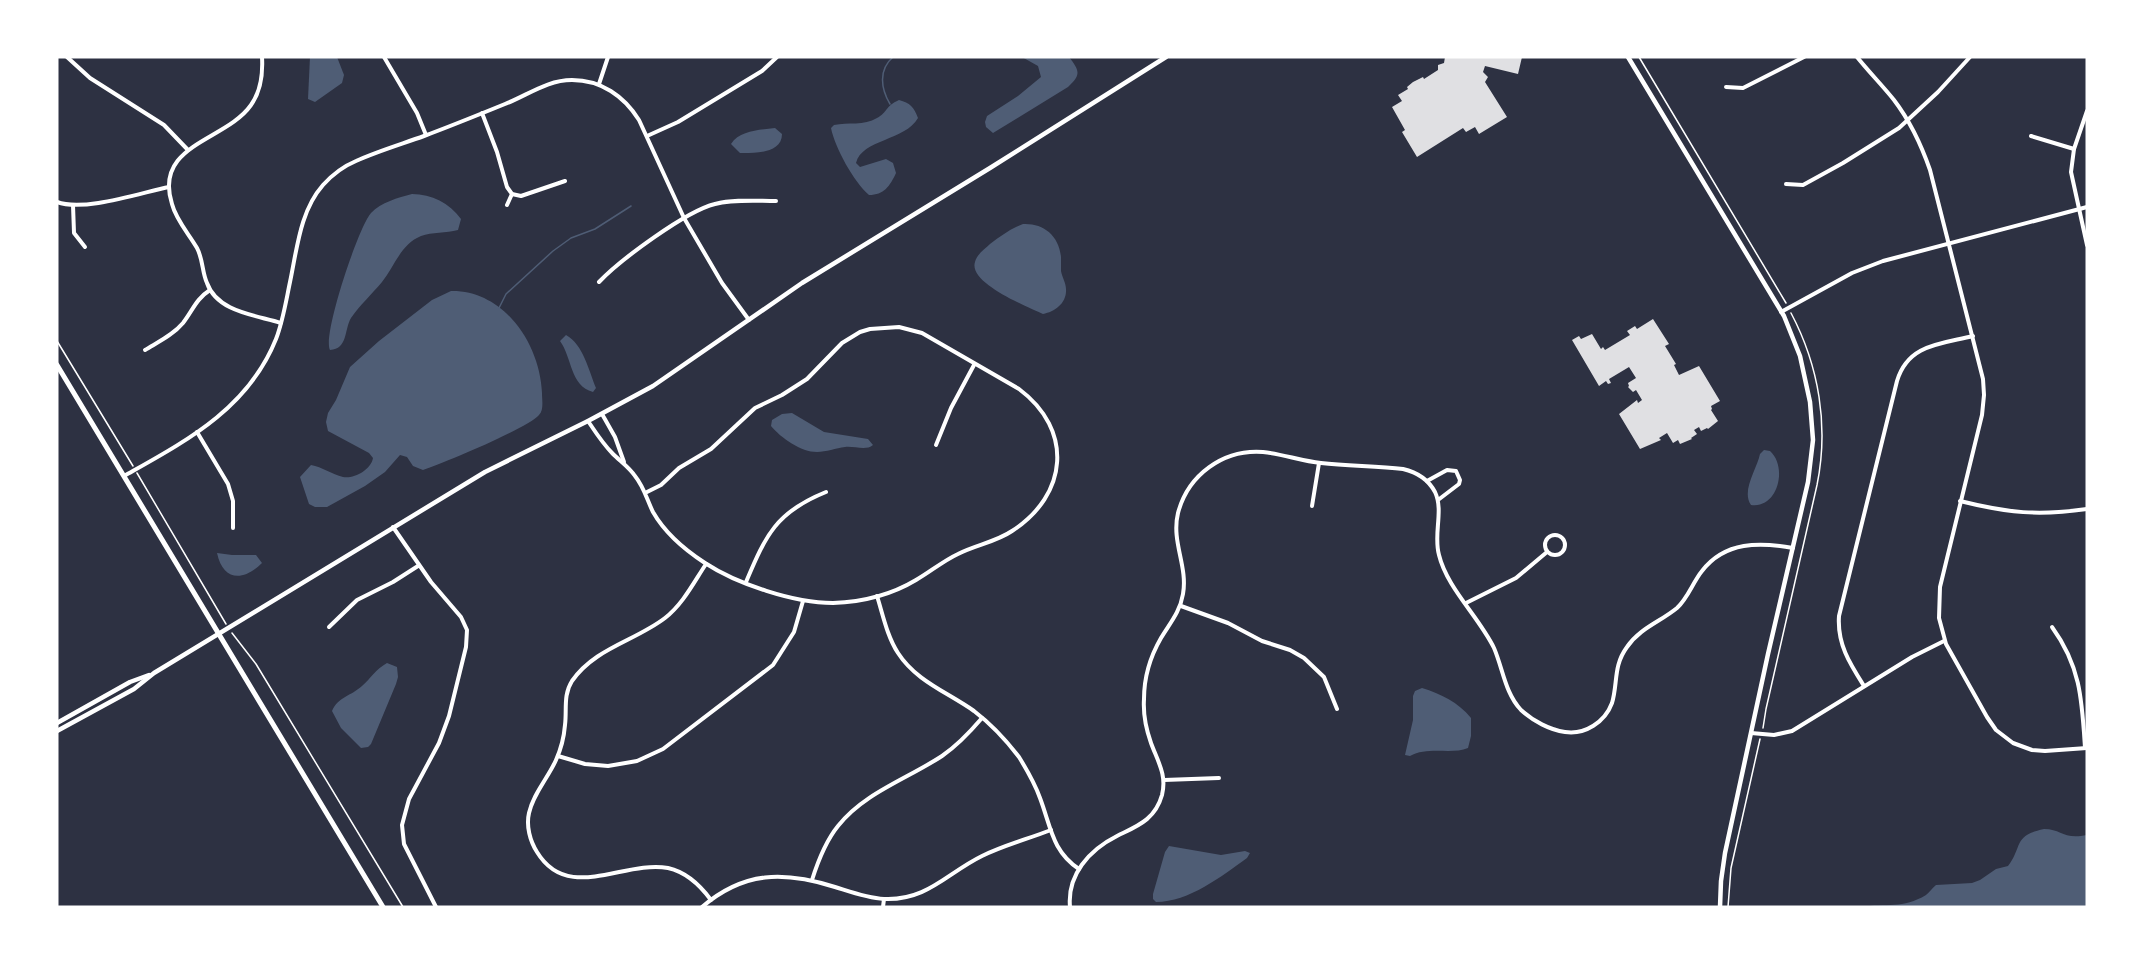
<svg xmlns="http://www.w3.org/2000/svg" width="2144" height="964" viewBox="0 0 2144 964" font-family="Raleway,sans-serif">
	<style>
		.water { fill: #4f5d75 }
		.lines { fill: none; stroke-linecap: round; stroke-linejoin: round }
		.stream { stroke: #4f5d75; stroke-width: 1.5 }
		.building { fill: #e0e0e3 }
		.path { stroke: #fff; stroke-width: 1.5 }
		.minor { stroke: #fff; stroke-width: 4 }
		.tertiary { stroke: #fff; stroke-width: 4.5 }
		.secondary { stroke: #fff; stroke-width: 5 }
	</style>
	<rect width="100%" height="100%" fill="#2d3142"/>
	<g class="water">
		<polygon points="310,57 337,57 344,75 342,83 315,102 308,99"/>
		<path d="M1022,57h47c11,14 12,18 -1,30l-75,46 -7,-6 -1,-5 2,-6 31,-20 23,-19 -3,-11z"/>
		<path d="M899,100c11,3 15,7 19,18 -13,23 -56,21 -62,45l4,4 26,-8 7,4 3,10c-6,13 -12,22 -27,22 -15,-13 -34,-47 -38,-67l3,-3c14,-3 30,1 43,-7 11,-6 8,-12 22,-18z"/>
		<path d="M775,128l7,6c0,20 -28,19 -42,19l-9,-9c9,-14 29,-14 44,-16z"/>
		<path d="M412,194c20,0 37,9 49,25l-3,11c-12,3 -26,2 -37,6 -20,8 -27,31 -39,46 -10,12 -22,23 -31,36 -7,12 -3,31 -21,32 -8,-14 28,-122 41,-137 10,-11 27,-15 41,-19z"/>
		<path d="M1023,224c20,-1 36,11 38,33 0,4 0,9 0,14 1,6 5,12 5,18 1,14 -11,23 -23,25 -15,-7 -75,-31 -68,-52 2,-8 10,-13 15,-18 11,-8 20,-15 33,-20z"/>
		<path d="M451,291c53,-1 89,53 91,102 0,7 2,17 -3,22 -11,13 -97,49 -116,55l-10,-4 -6,-9 -7,-2 -15,17 -20,14 -38,21h-12l-6,-3 -9,-27 11,-12c11,2 21,9 32,12 11,2 28,-7 30,-19l-4,-5 -41,-22 -2,-9 2,-9 8,-13 14,-33 29,-26 53,-41z"/>
		<path d="M566,335c17,9 23,36 30,53l-3,4c-23,-6 -21,-35 -33,-51z"/>
		<path d="M792,413l32,19 44,7 5,6c-7,6 -18,1 -28,2 -9,1 -19,5 -28,5 -16,0 -36,-14 -46,-26l1,-6 10,-6z"/>
		<path d="M1764,450l6,1c18,16 8,58 -19,54 -10,-14 6,-36 9,-51z"/>
		<path d="M217,553l15,2h24l6,8c-19,19 -39,18 -45,-10z"/>
		<path d="M387,663l10,4 1,10 -2,7 -25,60 -3,3 -7,1 -20,-20 -9,-17c6,-14 19,-15 30,-25 9,-8 14,-17 25,-23z"/>
		<path d="M1422,688c19,6 36,14 49,30v18l-3,12c-16,7 -40,-2 -58,8l-5,-1 8,-35v-24l2,-5z"/>
		<path d="M2044,829c18,0 19,11 43,6v72h-226c25,-4 42,2 65,-12 4,-3 6,-7 10,-10l36,-2 8,-3 16,-11 12,-3c15,-19 4,-30 36,-37z"/>
		<path d="M1169,846l52,9 24,-4 5,2 -3,5c-25,18 -58,44 -91,44l-3,-3v-5l12,-42z"/>
	</g>
	<g class="lines">
		<g class="stream">
			<path d="M890,104c-9,-15 -12,-34 3,-47"/>
			<polyline points="499,308 506,294 553,251 571,238 595,229 631,206"/>
		</g>
	</g>
	<g class="building">
		<polygon points="1445,57 1522,57 1518,74 1485,66 1483,72 1488,77 1485,82 1507,117 1479,134 1475,127 1466,132 1463,128 1417,157 1402,132 1405,130 1392,107 1402,101 1398,95 1408,89 1407,87 1413,82 1423,77 1424,79 1438,70 1438,65 1444,63"/>
		<polygon points="1653,319 1669,344 1665,346 1676,364 1674,365 1679,375 1699,366 1720,401 1711,406 1712,409 1711,410 1718,421 1708,429 1707,428 1701,431 1699,427 1694,430 1697,434 1691,438 1692,439 1680,444 1678,440 1673,443 1667,433 1659,438 1661,440 1640,449 1619,414 1637,400 1638,403 1642,400 1636,390 1633,392 1628,387 1629,386 1628,383 1636,378 1629,367 1609,379 1611,383 1608,384 1606,381 1599,386 1572,340 1579,336 1581,339 1592,334 1601,349 1603,347 1605,350 1630,335 1627,331 1635,326 1637,329"/>
	</g>
	<g class="lines">
		<g class="path">
			<polyline points="1639,57 1786,303"/>
			<polyline points="57,341 133,466"/>
			<polyline points="137,473 226,624"/>
			<polyline points="232,633 256,664 403,907"/>
			<path d="M1763,728l3,-19 51,-224c12,-59 2,-119 -26,-172"/>
			<polyline points="1728,907 1731,868 1760,739"/>
		</g>
		<g class="minor">
			<polyline points="67,57 90,78 164,125 188,150"/>
			<path d="M262,57c1,17 -1,34 -11,48 -25,36 -98,39 -79,99 4,16 17,30 25,44 6,11 5,24 10,35 10,29 49,32 74,40"/>
			<polyline points="384,57 417,113 426,135"/>
			<path d="M1857,57c12,15 25,28 37,43 16,21 27,44 36,70l53,209 1,16 -2,20 -42,172 -1,31 7,26 41,73 9,13 17,13 19,7 13,1 42,-3"/>
			<polyline points="599,84 608,57"/>
			<polyline points="1726,87 1743,88 1804,57"/>
			<polyline points="2087,111 2074,149 2071,172 2087,245"/>
			<polyline points="482,113 497,152 507,187 512,194 521,196 565,181"/>
			<polyline points="647,136 678,122 762,71 777,57"/>
			<polyline points="2031,136 2074,149"/>
			<polyline points="1786,184 1803,185 1843,163 1899,128 1938,92 1970,57"/>
			<path d="M57,202c27,10 83,-9 112,-15"/>
			<polyline points="73,205 74,233 85,247"/>
			<polyline points="507,205 512,194"/>
			<path d="M599,282c21,-22 87,-71 116,-78 19,-5 41,-3 61,-3"/>
			<polyline points="1781,312 1852,273 1883,261 2087,207"/>
			<path d="M145,350c13,-8 28,-15 38,-27 10,-13 13,-24 27,-33"/>
			<polyline points="602,414 615,437 624,462"/>
			<path d="M588,421c8,12 15,23 25,33 7,7 16,13 22,22 9,11 12,24 18,36 12,21 32,38 52,51 32,21 89,40 128,40 29,-1 58,-8 83,-23 14,-8 27,-19 42,-26 17,-9 38,-12 54,-23 56,-36 62,-101 7,-142l-97,-56 -23,-6 -29,2 -10,3 -18,11 -35,36 -25,16 -27,13 -44,41 -32,19 -18,17 -16,8"/>
			<polyline points="197,432 228,484 233,501 233,528"/>
			<polyline points="936,445 951,408 974,365"/>
			<path d="M124,476c62,-35 124,-67 152,-137 7,-18 10,-38 14,-57 7,-33 10,-71 33,-97 9,-10 21,-19 33,-24 22,-10 46,-17 68,-25 27,-10 54,-21 81,-32 23,-9 42,-24 67,-24 29,0 52,16 67,40l45,98 38,65 27,37"/>
			<polyline points="1427,481 1447,470 1456,471 1460,480 1459,484 1438,500"/>
			<path d="M1960,501c48,12 78,15 127,8"/>
			<polyline points="1312,506 1319,463"/>
			<polyline points="393,527 431,582 461,617 467,630 466,647 449,716 439,743 409,799 402,825 404,844 436,907"/>
			<circle cx="1555" cy="545" r="10"/>
			<path d="M706,564c-12,18 -23,40 -41,54 -30,23 -70,30 -93,63 -9,14 -5,29 -7,44 -1,12 -4,24 -9,35 -8,18 -23,34 -27,53 -3,13 1,28 8,39 31,51 86,8 131,16 18,4 32,17 43,32"/>
			<path d="M746,582c20,-47 30,-70 80,-90"/>
			<path d="M877,596c6,19 10,40 21,57 18,28 49,39 76,58 17,13 32,29 45,46 8,13 16,27 21,41 11,29 12,53 39,71"/>
			<polyline points="1466,603 1516,578 1547,552"/>
			<polyline points="1181,606 1228,623 1262,641 1290,650 1304,658 1324,677 1337,709"/>
			<polyline points="329,627 357,600 393,582 418,566"/>
			<path d="M2052,627c29,40 30,74 33,121"/>
			<path d="M1864,686c-14,-22 -27,-42 -25,-70l58,-235c11,-37 44,-37 76,-45"/>
			<polyline points="1751,733 1774,735 1792,731 1912,657 1944,641"/>
			<polyline points="558,756 585,764 608,766 637,761 663,749 773,665 794,632 803,601"/>
			<polyline points="1164,780 1219,778"/>
			<path d="M812,880c6,-19 13,-38 26,-54 26,-33 69,-47 104,-70 16,-11 28,-24 40,-38"/>
			<path d="M702,907c42,-36 82,-36 133,-20 16,5 32,11 49,12 43,2 63,-26 98,-43 22,-11 46,-17 69,-26"/>
			<polyline points="883,907 884,899"/>
			<path d="M1070,907c-3,-32 19,-57 47,-71 20,-10 38,-16 45,-41 5,-20 -4,-33 -11,-52 -5,-14 -8,-29 -7,-44 0,-22 6,-42 17,-61 9,-15 19,-26 22,-44 5,-28 -12,-52 -5,-81 10,-38 45,-64 85,-61 20,2 38,9 58,11 27,3 55,3 82,6 13,3 25,10 32,23 9,19 -2,42 4,63 8,33 40,62 55,93 9,21 11,45 27,62 12,11 29,20 44,22 20,3 40,-10 47,-29 6,-20 1,-37 15,-56 13,-19 33,-25 50,-39 11,-10 16,-26 25,-37 23,-30 58,-29 91,-23"/>
		</g>
		<g class="tertiary">
			<polyline points="1628,57 1784,316 1800,356 1810,402 1813,440 1808,482 1768,654 1725,853 1721,881 1720,907"/>
			<polyline points="57,723 130,682 149,675"/>
			<polyline points="57,731 134,689 154,673 485,472 588,421 653,386 802,283 990,168 1166,57"/>
		</g>
		<polyline class="secondary" points="57,365 383,907"/>
	</g>
	<rect width="2144" height="964" fill="none" stroke="#ffffff" stroke-width="117"/>
</svg>
